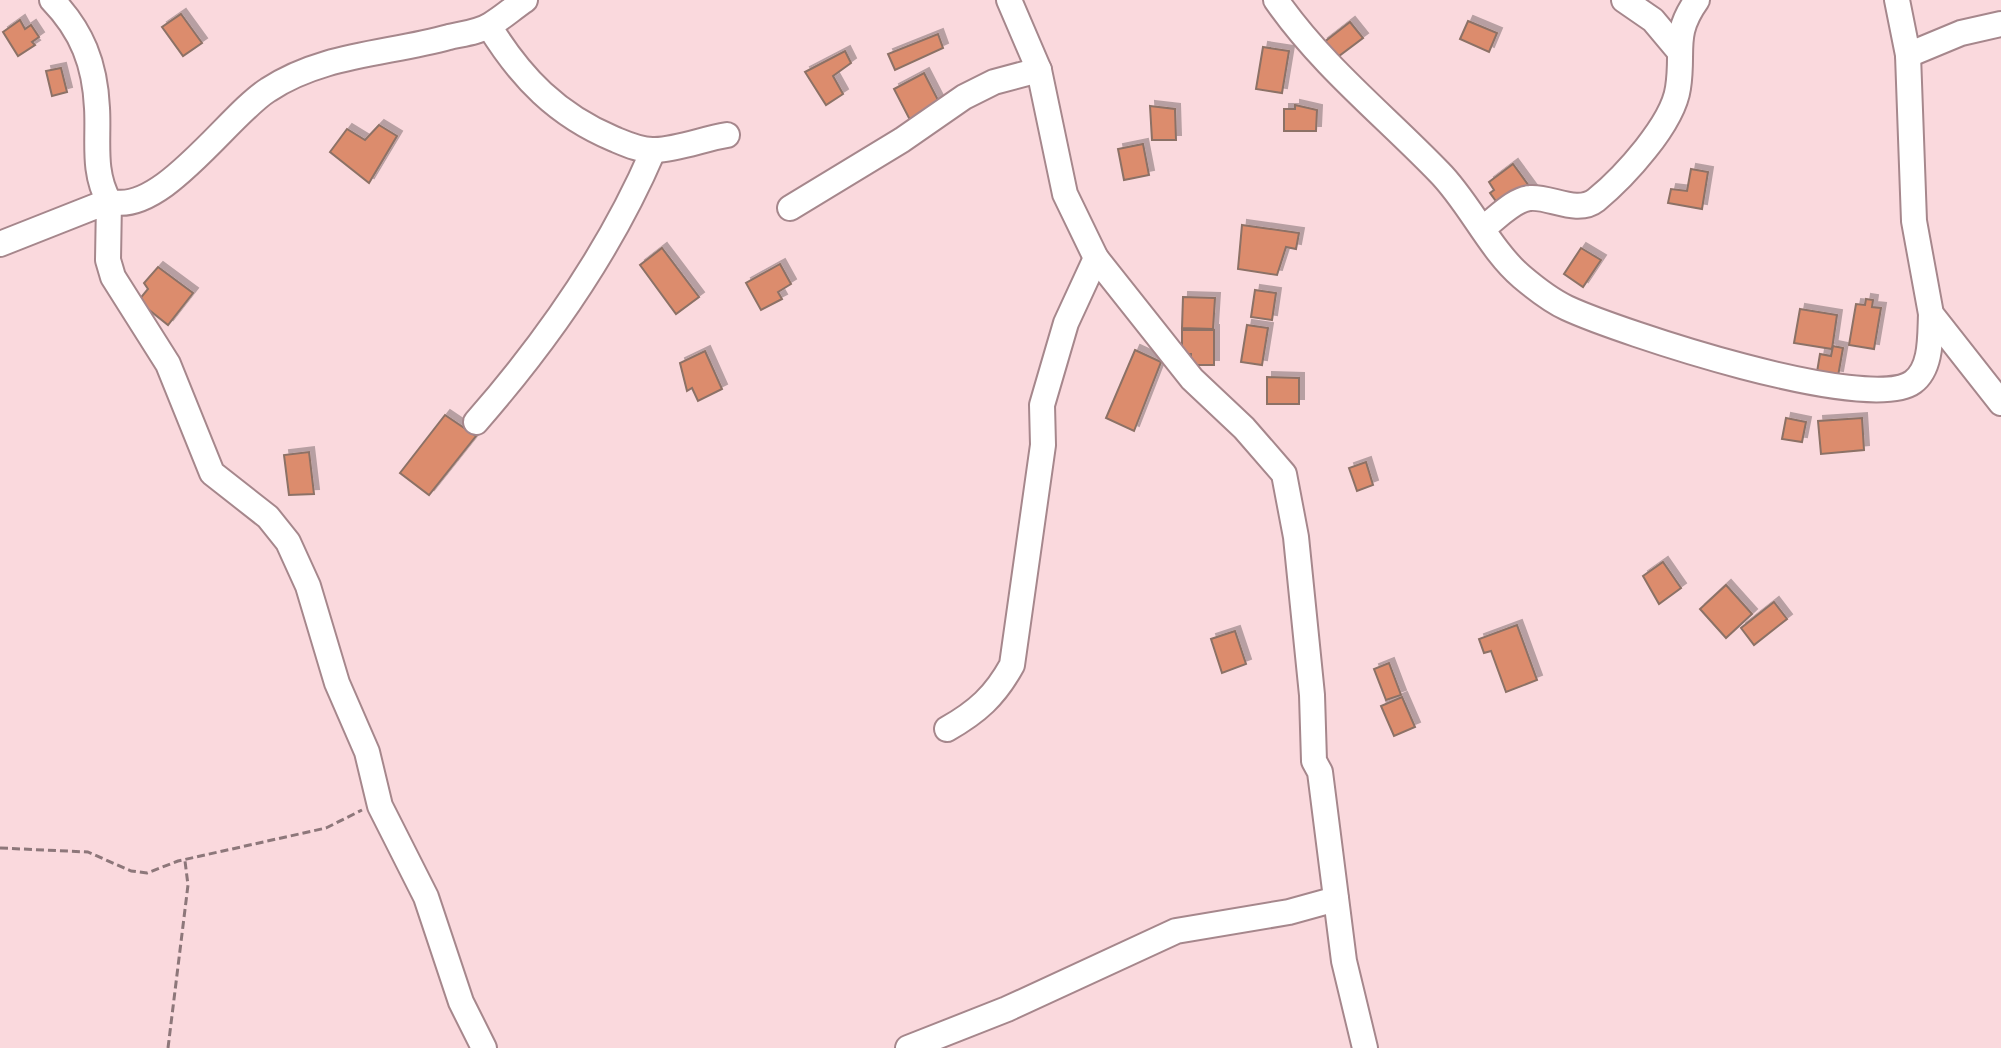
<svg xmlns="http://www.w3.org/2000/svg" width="2001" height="1048" viewBox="0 0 2001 1048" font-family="'Nunito Sans',sans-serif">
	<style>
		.building { fill: #dc8c6d; stroke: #8c7166; stroke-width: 2; filter: url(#shadow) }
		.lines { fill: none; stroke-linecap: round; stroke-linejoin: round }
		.minor-casing { stroke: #a6878c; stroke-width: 28 }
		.path { stroke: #8d777a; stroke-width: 3; stroke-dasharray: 8 4; stroke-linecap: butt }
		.minor { stroke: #fff; stroke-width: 24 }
	</style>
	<defs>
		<filter id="shadow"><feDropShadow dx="5" dy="-5" stdDeviation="0" flood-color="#0004"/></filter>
	</defs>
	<rect width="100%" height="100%" fill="#fad9dd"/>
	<g class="building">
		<polygon points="181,14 202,43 183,56 162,27"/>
		<polygon points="20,20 25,29 31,25 39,37 32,42 35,45 18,56 3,32"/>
		<polygon points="1468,21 1497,33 1489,52 1460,39"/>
		<polygon points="1350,22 1363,38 1335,59 1323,43"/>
		<polygon points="938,34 943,48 895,70 888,54"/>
		<polygon points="1263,47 1289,51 1282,93 1256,89"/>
		<polygon points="845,51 851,63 833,76 843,94 826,105 805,72"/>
		<polygon points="61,68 67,92 52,96 46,71"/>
		<polygon points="924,73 940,104 910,120 894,89"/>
		<polygon points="1295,105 1317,110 1316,131 1284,131 1284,109 1295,109"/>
		<polygon points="1150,106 1175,109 1176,140 1152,140"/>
		<polygon points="379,125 397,136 369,183 330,152 347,129 365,140"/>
		<polygon points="1143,144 1149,175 1124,180 1118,149"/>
		<polygon points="1513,164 1532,190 1498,204 1490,193 1494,190 1489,182"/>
		<polygon points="1691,169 1708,172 1702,209 1668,203 1671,189 1687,191"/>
		<polygon points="1242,225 1299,233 1296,249 1286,247 1277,275 1238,269"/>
		<polygon points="662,248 699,297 676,314 640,265"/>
		<polygon points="1581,248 1601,260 1583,287 1564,274"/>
		<polygon points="780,264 791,284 778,292 782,299 761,310 746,283"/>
		<polygon points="158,267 193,293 168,325 138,301 148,289 144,283"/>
		<polygon points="1255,290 1276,293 1272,320 1251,317"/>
		<polygon points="1183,297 1215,298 1213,329 1182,328"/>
		<polygon points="1866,299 1873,300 1872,307 1881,308 1874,349 1849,345 1856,304 1865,305"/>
		<polygon points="1800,309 1837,315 1832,349 1794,343"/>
		<polygon points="1247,325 1268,328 1262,365 1241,362"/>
		<polygon points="1182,330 1214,330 1214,365 1191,365 1191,354 1182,354"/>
		<polygon points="1833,346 1843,348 1838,376 1817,372 1820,354 1831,356"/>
		<polygon points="1135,350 1161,362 1134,431 1106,418"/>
		<polygon points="705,351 722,389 698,401 692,388 687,391 680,363"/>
		<polygon points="1267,377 1299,378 1299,404 1267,404"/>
		<polygon points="445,415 476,436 429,495 400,473"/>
		<polygon points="1786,418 1806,422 1802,442 1782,439"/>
		<polygon points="1862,418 1864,450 1821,454 1818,421"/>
		<polygon points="309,452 314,494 289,495 284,455"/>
		<polygon points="1366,462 1373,485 1357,491 1349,468"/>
		<polygon points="1663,562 1681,588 1659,604 1643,576"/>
		<polygon points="1726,585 1752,614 1726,638 1700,609"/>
		<polygon points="1774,602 1787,619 1754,645 1741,628"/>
		<polygon points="1517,625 1537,680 1506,692 1491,651 1484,653 1479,639"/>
		<polygon points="1235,631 1246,664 1222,673 1211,639"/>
		<polygon points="1389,663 1401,695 1386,700 1374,669"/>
		<polygon points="1402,697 1415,727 1394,736 1381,706"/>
	</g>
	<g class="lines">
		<g class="minor-casing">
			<g id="minor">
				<path d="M52,0c30,31 43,64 45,108 2,31 -5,64 12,93 51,17 119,-86 159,-111 54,-36 120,-36 181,-53 13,-3 30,-5 41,-12 12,-7 23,-17 35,-25"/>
				<polyline points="1009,0 1039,70 1065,194 1096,258 1192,379 1244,428 1284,474 1296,537 1312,695 1314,761 1320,772 1344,961 1365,1048"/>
				<path d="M1276,0c46,66 108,115 163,172 30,30 51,78 83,105 13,11 30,24 45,31 52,24 302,107 346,74 19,-14 17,-46 18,-68"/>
				<polyline points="1624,0 1653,20 1679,51"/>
				<polyline points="1897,0 1908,55 1914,221 1931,314 2001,403"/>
				<path d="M489,26c32,52 68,89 125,113 12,5 27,12 41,11 24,-1 48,-11 72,-15"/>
				<polyline points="1908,55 1961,33 2001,24"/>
				<polyline points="790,208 902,140 964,97 994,82 1039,70"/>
				<path d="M1483,228c13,-9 31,-29 47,-30 20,-2 47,17 66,2 28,-23 77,-76 82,-112 6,-38 -6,-53 19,-88"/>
				<polyline points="0,244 109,201 108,260 113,277 168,364 212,473 268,517 288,542 308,586 337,683 367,752 380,806 426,897 461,1002 484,1048"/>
				<path d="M476,422c70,-80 135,-173 177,-271"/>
				<path d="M947,729c30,-17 48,-33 65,-64l31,-220 -1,-40 24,-82 30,-65"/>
				<polyline points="908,1048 1007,1009 1176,931 1289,912 1336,899"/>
			</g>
		</g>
		<g class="path">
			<polyline points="0,848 88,852 131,871 147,873 178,861 326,828 362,810"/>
			<polyline points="168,1048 188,885 185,861"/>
		</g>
		<use href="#minor" class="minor"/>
	</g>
</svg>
